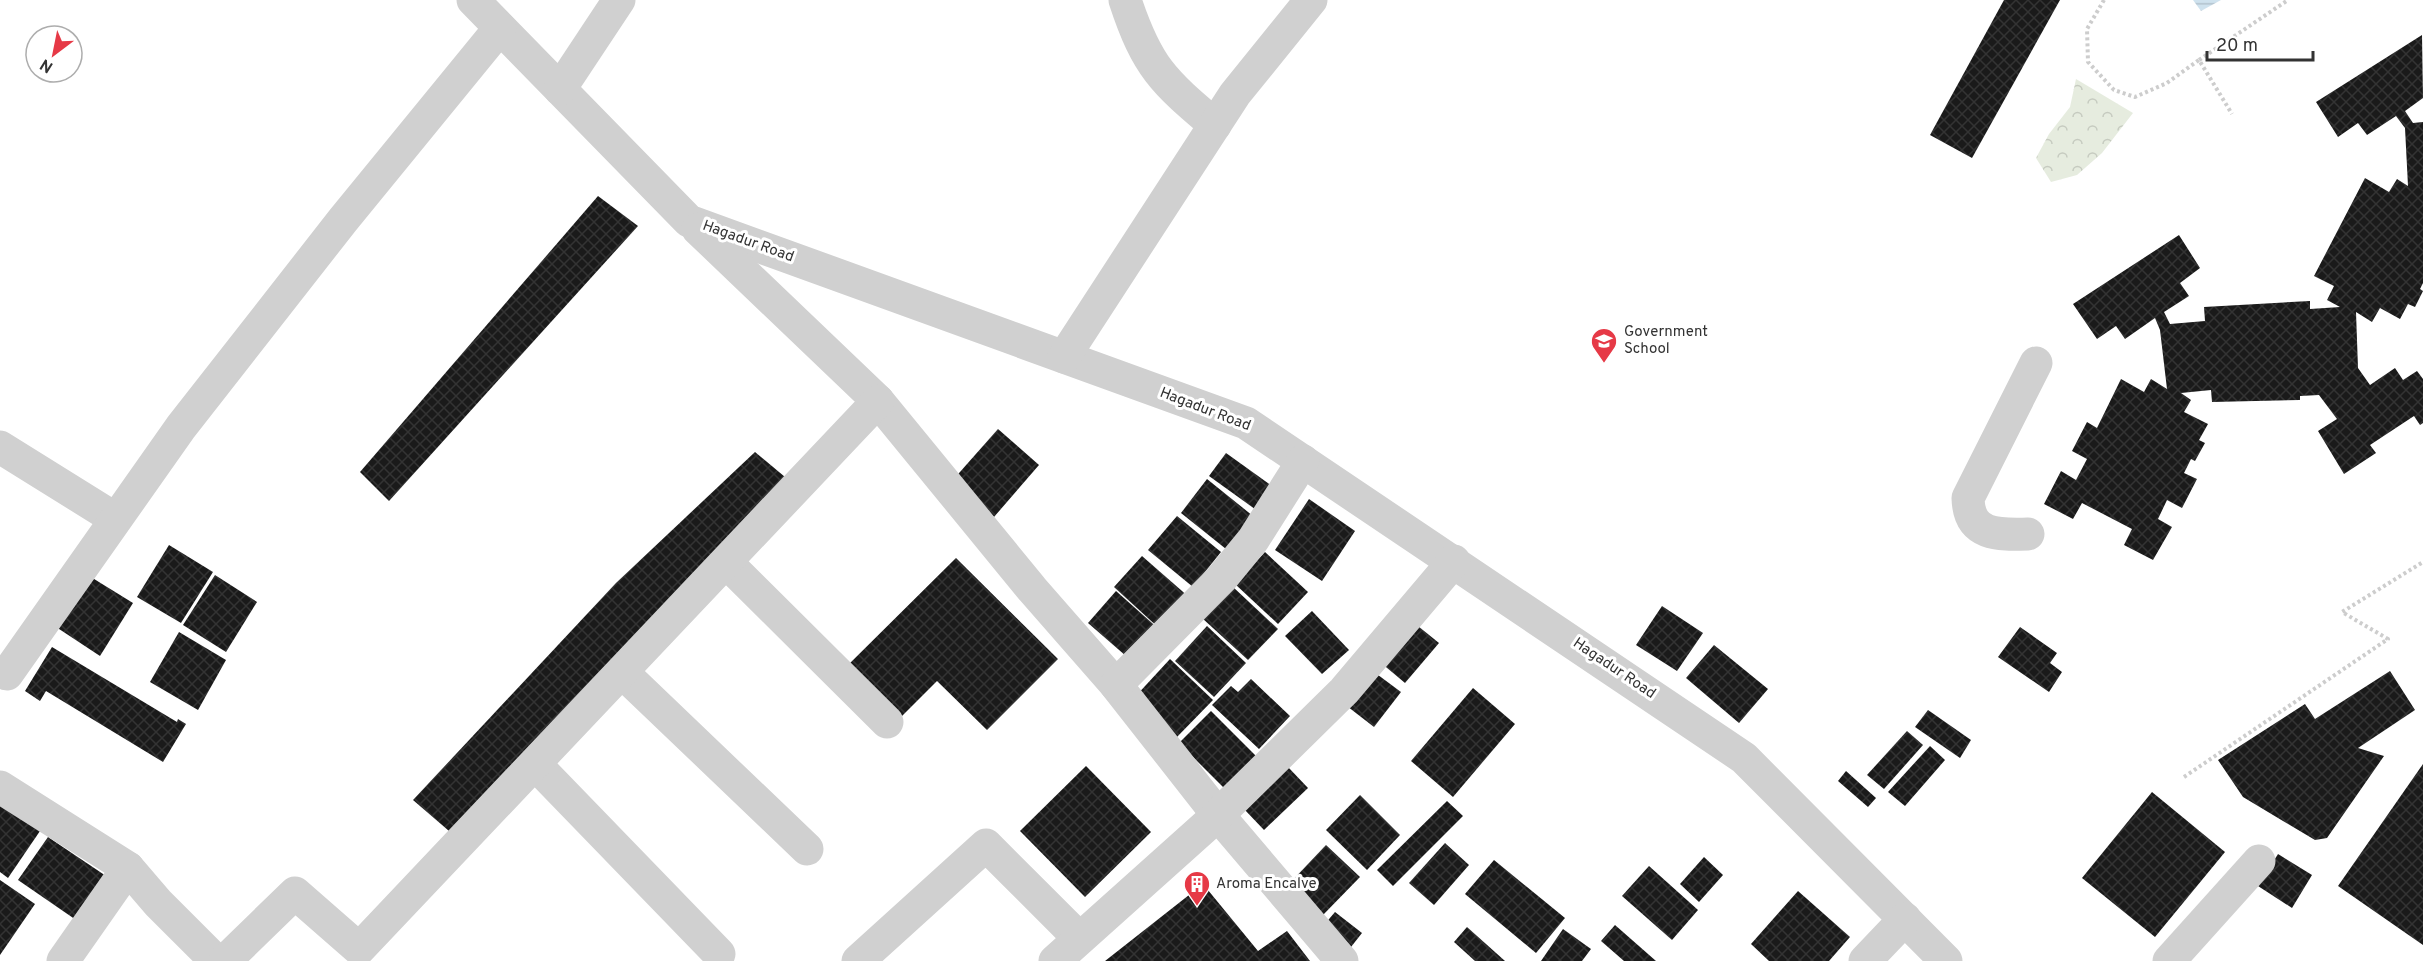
<svg xmlns="http://www.w3.org/2000/svg" width="2423" height="961" viewBox="0 0 2423 961" font-family="Overpass,sans-serif">
	<style>
		.park { fill: url(#park-crowns) }
		.water { fill: url(#water-rules) }
		.building { fill: url(#building-cross-hatch) }
		.lines { fill: none; stroke-linecap: round; stroke-linejoin: round }
		.path { stroke: #cdcdcd; stroke-width: 4; stroke-dasharray: 3 3; stroke-linecap: butt }
		.minor { stroke: #d0d0d0; stroke-width: 33 }
		.labels { text-anchor: middle; dominant-baseline: central; stroke-width: 6; stroke-linejoin: round; paint-order: stroke }
		.street-label { font-size: 15px; fill: #333; stroke: #fff }
		.poi-label { font-size: 15px; fill: #333; stroke: #fff; text-anchor: start }
	</style>
	<defs>
		<pattern id="park-crowns" width="20" height="18" patternUnits="userSpaceOnUse" patternTransform="scale(1.5)"><rect width="20" height="18" fill="#e6ecdf"/><path d="M2 6a3 3 0 1 1 6 0M12 15a3 3 0 1 1 6 0" fill="none" stroke="#c6cbc0"/></pattern>
		<pattern id="water-rules" width="6" height="5" patternUnits="userSpaceOnUse" patternTransform="scale(1.5)"><rect width="6" height="5" fill="#cfe2ee"/><path d="M0 2.5h6" fill="none" stroke="#b2c2cd"/></pattern>
		<pattern id="building-cross-hatch" width="8" height="8" patternUnits="userSpaceOnUse" patternTransform="scale(1.5)"><rect width="8" height="8" fill="#1a1a1a"/><path d="M0 0l8 8M0 8l8-8" fill="none" stroke="#333"/></pattern>
	</defs>
	<rect width="100%" height="100%" fill="#fff"/>
	<polygon class="park" points="2076,79 2133,113 2102,153 2077,175 2051,182 2036,158 2049,134 2070,107"/>
	<polygon class="water" points="2193,0 2221,0 2201,11"/>
	<g class="building">
		<polygon points="2004,0 2060,0 1972,158 1930,135"/>
		<polygon points="2422,35 2423,98 2405,111 2413,123 2423,122 2423,283 2420,289 2423,291 2415,307 2408,304 2400,319 2380,308 2372,322 2356,312 2358,368 2370,385 2395,368 2403,380 2417,371 2423,379 2423,423 2420,425 2414,416 2370,445 2376,453 2344,474 2318,431 2337,419 2319,395 2300,396 2300,400 2212,402 2211,390 2181,393 2191,400 2184,412 2208,424 2199,440 2205,443 2195,461 2191,459 2184,473 2197,479 2182,508 2167,500 2158,519 2172,527 2153,560 2124,545 2132,529 2082,503 2073,519 2044,504 2061,471 2076,480 2087,459 2072,451 2087,422 2097,428 2121,379 2144,392 2151,379 2167,389 2160,330 2155,318 2125,339 2116,326 2097,339 2073,304 2179,235 2200,268 2180,283 2189,296 2164,312 2170,324 2205,321 2204,307 2310,301 2310,309 2340,307 2327,300 2334,286 2314,276 2365,178 2389,192 2397,179 2408,186 2405,128 2396,116 2367,135 2358,123 2338,137 2316,102"/>
		<polygon points="598,196 638,226 389,501 360,472"/>
		<polygon points="998,429 1039,465 994,517 952,481"/>
		<polygon points="755,452 785,477 449,831 413,800 616,583"/>
		<polygon points="1226,453 1276,489 1259,512 1209,476"/>
		<polygon points="1207,479 1253,516 1226,549 1181,513"/>
		<polygon points="1309,499 1355,531 1322,581 1275,550"/>
		<polygon points="1177,516 1221,552 1193,587 1148,550"/>
		<polygon points="169,545 213,572 181,623 137,597"/>
		<polygon points="1265,552 1308,592 1278,624 1235,584"/>
		<polygon points="1142,556 1190,598 1161,630 1114,587"/>
		<polygon points="956,558 1058,659 987,730 937,681 898,720 846,667"/>
		<polygon points="86,574 133,603 100,656 53,625"/>
		<polygon points="215,575 257,602 226,652 183,625"/>
		<polygon points="1232,586 1278,629 1248,660 1202,618"/>
		<polygon points="1116,591 1161,631 1134,663 1088,623"/>
		<polygon points="1662,606 1703,633 1677,671 1636,645"/>
		<polygon points="1312,611 1349,650 1322,674 1285,636"/>
		<polygon points="1413,622 1439,643 1405,683 1380,662"/>
		<polygon points="1207,626 1246,663 1214,697 1175,661"/>
		<polygon points="2020,627 2057,653 2050,663 2062,672 2049,692 1998,657"/>
		<polygon points="179,632 226,660 198,710 150,682"/>
		<polygon points="1714,645 1768,689 1739,723 1686,678"/>
		<polygon points="52,647 177,722 178,719 186,724 163,762 46,691 40,701 25,691"/>
		<polygon points="1170,659 1213,700 1176,738 1134,698"/>
		<polygon points="1370,669 1401,692 1374,727 1343,703"/>
		<polygon points="2390,671 2415,710 2358,748 2384,756 2327,838 2315,840 2243,797 2218,760 2305,704 2315,719"/>
		<polygon points="1251,679 1290,716 1259,749 1212,705 1231,686 1238,692"/>
		<polygon points="1473,688 1515,724 1453,797 1411,761"/>
		<polygon points="1928,710 1971,740 1960,758 1915,727"/>
		<polygon points="1211,711 1256,756 1224,788 1179,743"/>
		<polygon points="1907,731 1923,745 1884,789 1867,775"/>
		<polygon points="1930,746 1945,760 1905,806 1888,792"/>
		<polygon points="2423,764 2423,945 2338,886"/>
		<polygon points="1086,766 1151,832 1085,897 1020,831"/>
		<polygon points="1288,767 1308,788 1264,830 1244,809"/>
		<polygon points="1846,771 1876,798 1868,807 1838,781"/>
		<polygon points="2152,792 2225,852 2155,937 2082,878"/>
		<polygon points="1360,795 1400,835 1367,870 1326,830"/>
		<polygon points="1447,801 1463,816 1393,886 1377,870"/>
		<polygon points="0,803 40,831 8,878 0,872"/>
		<polygon points="48,837 109,878 79,922 18,880"/>
		<polygon points="1445,843 1469,865 1434,905 1409,883"/>
		<polygon points="1326,845 1360,877 1322,916 1289,884"/>
		<polygon points="2278,854 2312,875 2292,908 2258,886"/>
		<polygon points="1704,857 1723,875 1699,902 1680,884"/>
		<polygon points="1494,860 1565,918 1536,953 1465,894"/>
		<polygon points="1649,866 1698,910 1672,940 1622,896"/>
		<polygon points="0,880 35,904 0,955"/>
		<polygon points="1203,884 1258,951 1287,931 1310,961 1105,961"/>
		<polygon points="1798,891 1850,937 1829,961 1769,961 1751,944"/>
		<polygon points="1335,912 1362,933 1351,947 1324,925"/>
		<polygon points="1615,925 1656,961 1624,961 1601,941"/>
		<polygon points="1467,927 1505,961 1475,961 1454,942"/>
		<polygon points="1563,929 1591,949 1582,961 1541,961"/>
	</g>
	<g class="lines">
		<g class="path">
			<polyline points="2104,0 2087,29 2088,62 2114,90 2135,97 2167,83 2199,60 2232,114"/>
			<polyline points="2199,60 2288,0"/>
			<polyline points="2184,777 2388,639 2342,612 2423,562"/>
		</g>
		<g class="minor">
			<polyline points="473,0 689,221 1246,423 1744,758 1946,961"/>
			<path d="M1125,0c22,67 38,81 90,125"/>
			<polyline points="560,89 619,0"/>
			<polyline points="698,229 878,401 1032,589 1116,685 1218,815 1342,961"/>
			<polyline points="1064,357 1235,94 1311,0"/>
			<polyline points="0,447 114,518"/>
			<path d="M2028,534c-30,1 -59,2 -60,-36l68,-135"/>
			<polyline points="727,563 887,722"/>
			<polyline points="623,673 807,849"/>
			<polyline points="7,674 181,427 343,220 500,28"/>
			<polyline points="1116,685 1221,579 1253,540 1303,461"/>
			<polyline points="536,765 719,954"/>
			<polyline points="0,787 128,868"/>
			<polyline points="63,961 128,868 158,903 216,961"/>
			<polyline points="225,961 295,893 359,949 878,401"/>
			<polyline points="858,961 986,845 1079,938"/>
			<polyline points="1055,961 1218,815 1344,691 1454,561"/>
			<polyline points="1865,961 1905,919"/>
			<polyline points="2169,961 2259,861"/>
		</g>
	</g>
	<defs>
		<g id="school-pin" transform="scale(1.35)"><path d="M0 17L-7.5 6A9.5 9.5 0 1 1 7.5 6Z" fill="#e63946" stroke="#fff"/><path d="M0-5L7-2L0 1L-7-2ZM-4 1L0 2.5L4 1V4Q0 6-4 4Z" fill="#fff"/></g>
		<g id="building-pin" transform="scale(1.35)"><path d="M0 17L-7.5 6A9.5 9.5 0 1 1 7.5 6Z" fill="#e63946" stroke="#fff"/><path d="M-4-6H4V6H1V3H-1V6H-4ZM-2.5-4.3h1.7v1.8h-1.7ZM.8-4.3h1.7v1.8H.8ZM-2.5-1h1.7V.8h-1.7ZM.8-1h1.7V.8H.8Z" fill="#fff"/></g>
	</defs>
	<g fill-rule="evenodd">
		<use href="#school-pin" x="1604" y="341"/>
		<use href="#building-pin" x="1197" y="884"/>
	</g>
	<g class="labels">
		<g class="street-label">
			<text transform="translate(748 242) rotate(20)">Hagadur Road</text>
			<text transform="translate(1205 410) rotate(21)">Hagadur Road</text>
			<text transform="translate(1614 669) rotate(34)">Hagadur Road</text>
		</g>
		<g class="poi-label">
			<text x="1624" y="332">Government<tspan x="1624" dy="17">School</tspan></text>
			<text x="1216" y="884">Aroma Encalve</text>
		</g>
	</g>
	<g transform="translate(54 54) rotate(212)"><circle r="28" fill="#ffffff" stroke="#adadad" stroke-width="1.5"/>
	<path d="M0-4.5L10 22L0 15L-10 22Z" fill="#e63946"/>
	<text y="-9" font-size="16" font-weight="bold" text-anchor="middle" fill="#333333">N</text>
	</g>
	<path d="M2207 51v9h106v-9" fill="none" stroke="#333333" stroke-width="3"/>
	<text x="2216" y="51" font-size="18" fill="#333333" stroke="#ffffff" stroke-width="4.5" paint-order="stroke">20 m</text>
</svg>
